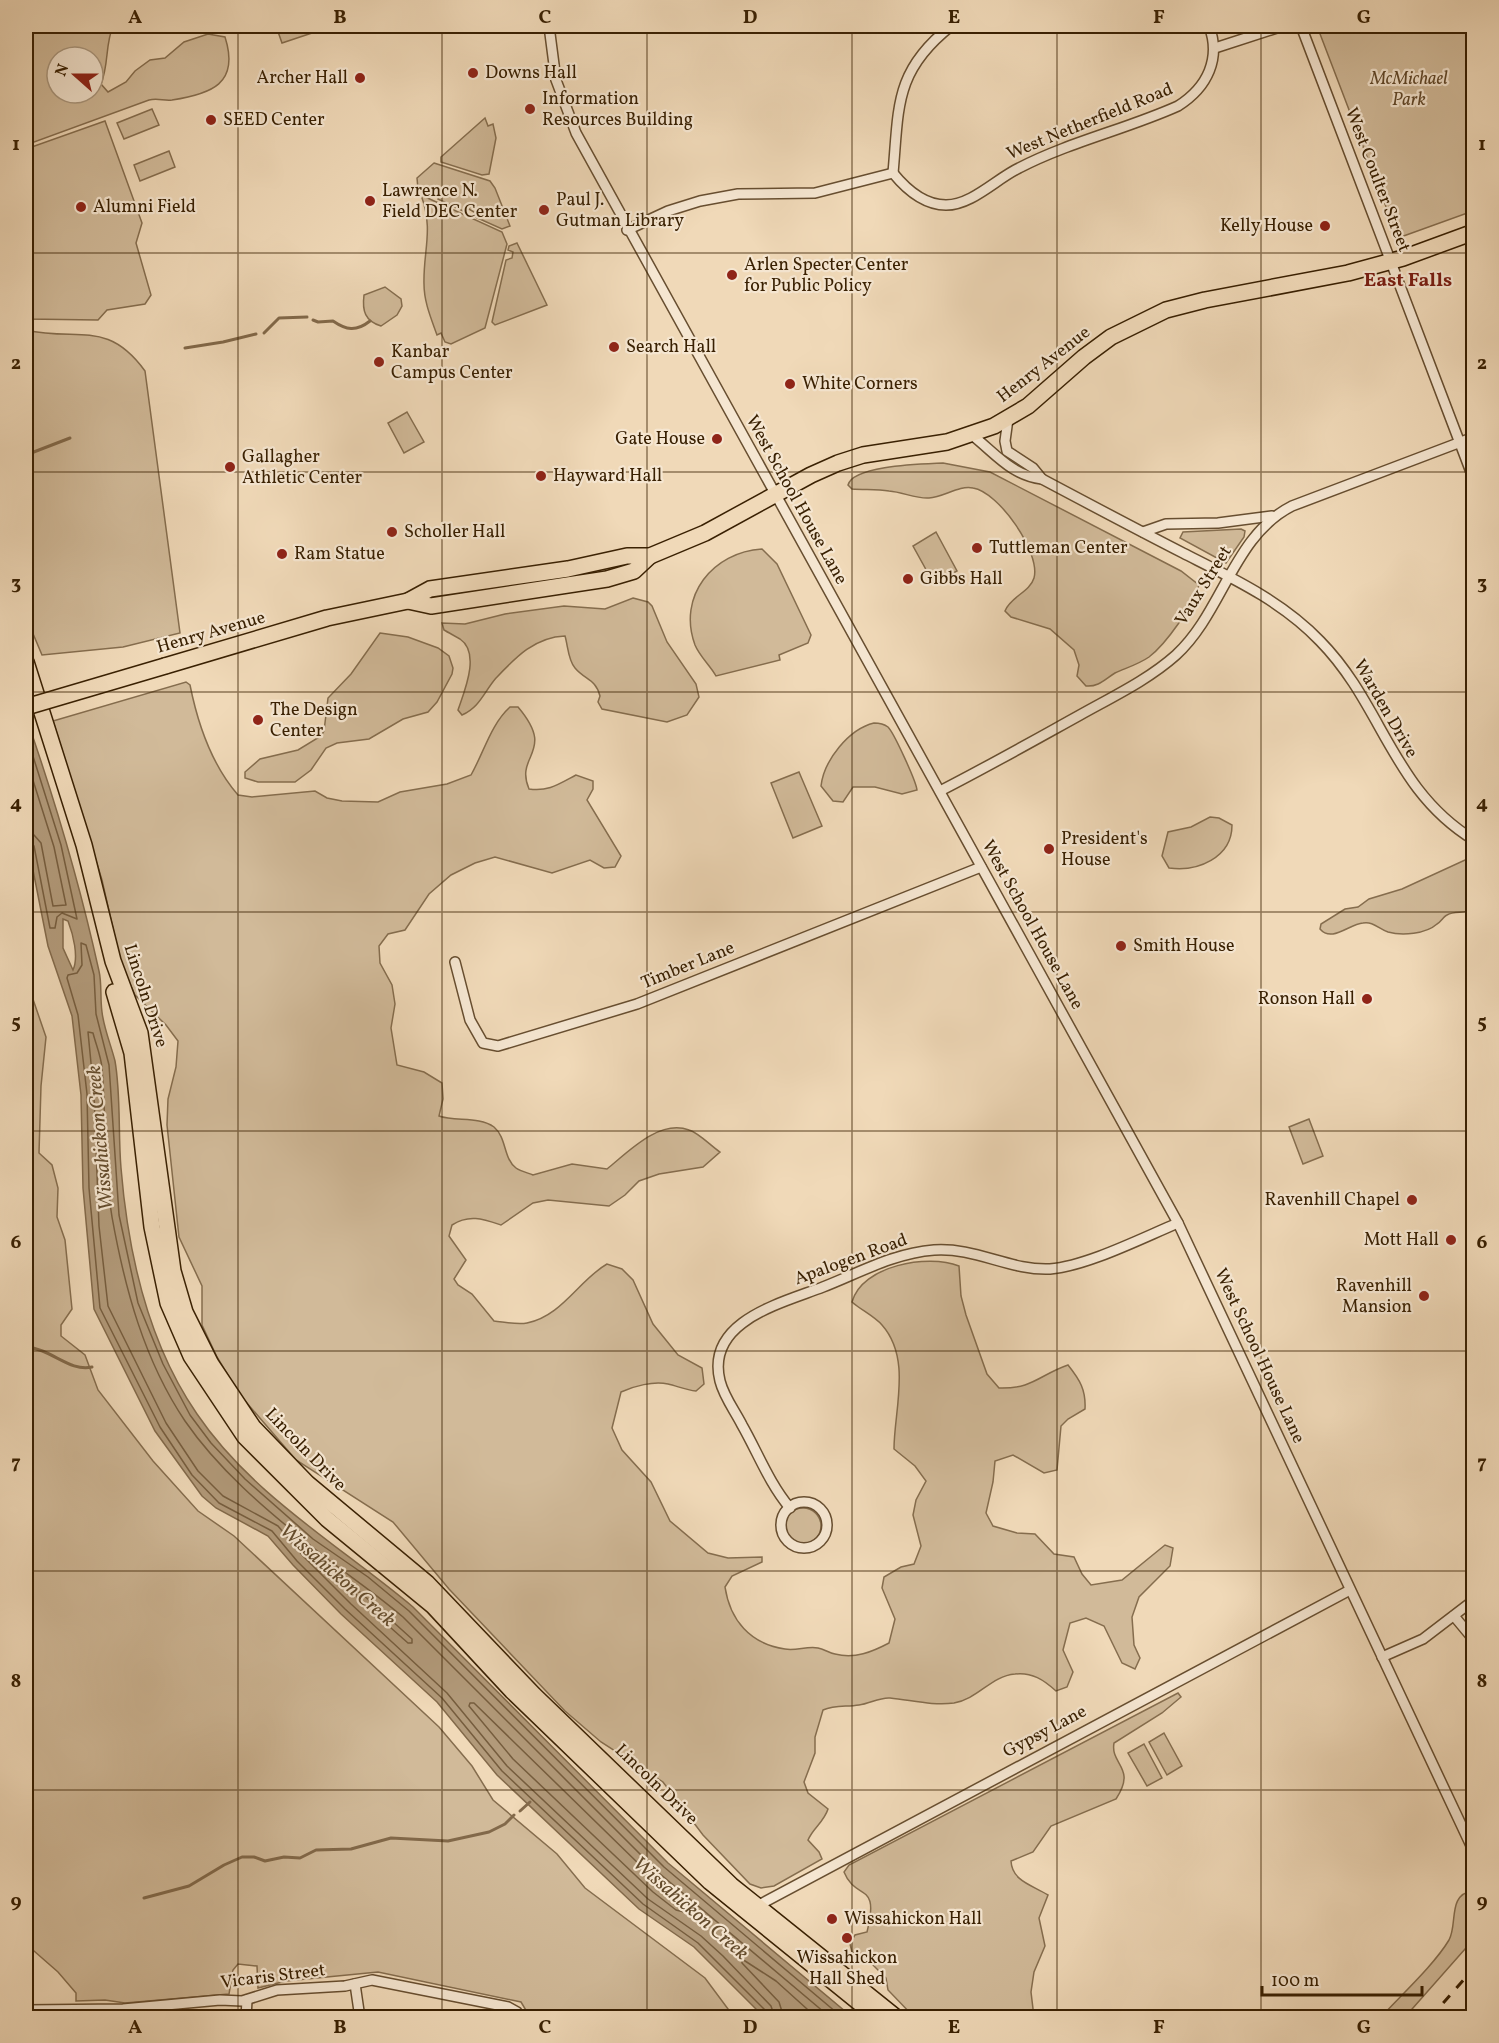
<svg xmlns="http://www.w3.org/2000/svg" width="1499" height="2043" viewBox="0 0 1499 2043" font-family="Vollkorn,serif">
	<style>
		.green { fill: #d1ba99; stroke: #856d4e; stroke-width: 1.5; fill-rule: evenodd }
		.water { fill: #b29a7a; stroke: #82694a; stroke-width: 1.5; fill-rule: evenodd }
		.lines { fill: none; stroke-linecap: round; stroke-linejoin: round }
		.shore { stroke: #765d3e; stroke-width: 1.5 }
		.stream { stroke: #82694a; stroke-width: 3 }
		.street-casing { stroke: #674e30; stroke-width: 12 }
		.primary-casing { stroke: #392002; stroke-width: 18 }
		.street { stroke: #f5e6d1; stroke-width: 9 }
		.primary { stroke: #f0d9b8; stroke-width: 15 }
		.rail { stroke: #392002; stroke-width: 3; stroke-dasharray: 10 10; stroke-linecap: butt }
		.primary-bridge-casing { stroke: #392002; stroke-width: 18; stroke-linecap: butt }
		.primary-bridge { stroke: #f0d9b8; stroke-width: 15 }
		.grid { fill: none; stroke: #392002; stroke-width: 1.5; stroke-opacity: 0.55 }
		.poi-dot { fill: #8f2418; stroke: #f5e6d1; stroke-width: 2 }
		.labels { text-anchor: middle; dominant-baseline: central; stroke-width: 4.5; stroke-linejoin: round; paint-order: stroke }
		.poi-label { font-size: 18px; fill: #392002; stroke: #f5e6d1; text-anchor: start }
		.park-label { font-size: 18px; font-style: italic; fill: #5f4628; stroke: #f5e6d1 }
		.street-label { font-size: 18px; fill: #392002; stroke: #f5e6d1 }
		.neighbourhood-label { font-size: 20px; font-weight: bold; fill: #7a1f14; stroke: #f5e6d1 }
		.water-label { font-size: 20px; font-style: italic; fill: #634b2c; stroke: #f5e6d1 }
		.neatline { fill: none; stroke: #392002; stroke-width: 2 }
		.grid-label { font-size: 20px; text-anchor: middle; font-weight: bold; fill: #392002 }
	</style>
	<rect width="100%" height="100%" fill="#f0d9b8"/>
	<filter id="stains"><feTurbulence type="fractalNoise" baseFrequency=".00333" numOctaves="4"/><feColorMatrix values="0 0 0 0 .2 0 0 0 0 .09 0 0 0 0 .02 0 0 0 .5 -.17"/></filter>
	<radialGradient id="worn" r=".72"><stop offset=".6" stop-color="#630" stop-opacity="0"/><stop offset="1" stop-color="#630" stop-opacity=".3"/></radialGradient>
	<g class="green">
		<path d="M34,26h79c-8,19 -4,38 -12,58l7,8 18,-10 9,-11 15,-11 15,-2 19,-16 24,-8 17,3c15,47 -14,57 -53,63 -8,1 -14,-2 -23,0l-123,45v-108zM57,57h36v36h-36z"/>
		<polygon points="276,26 333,26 282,43"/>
		<polygon points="1317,26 1473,26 1473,211 1398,238"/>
		<polygon points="152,109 159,125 124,139 117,123"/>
		<polygon points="485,118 488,126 493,124 496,138 489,174 482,175 441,162 441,157"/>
		<polygon points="105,121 142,223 136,243 151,295 145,304 107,310 98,320 26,319 26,149"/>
		<polygon points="169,151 175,167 140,181 134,165"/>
		<polygon points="434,163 490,181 495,188 510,226 502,229 473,216 474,212 469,209 465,212 438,199 439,195 431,191 428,194 418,189 417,178"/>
		<path d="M421,195l81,37 5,12 -22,84 -34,16 -6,-2 -4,-9 -4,2c-6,-17 -13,-33 -13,-51 -1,-33 10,-54 -3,-89z"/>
		<polygon points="517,243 547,305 495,325 492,322 506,260 512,258 513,252 508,250 509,246"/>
		<path d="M385,287l16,12 1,7 -5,9 -16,11c-16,-5 -19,-15 -17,-31z"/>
		<path d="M26,330c53,12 81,-11 119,41l35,262 -57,14 -81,8 -16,-38z"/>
		<polygon points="407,412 424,442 404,453 388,423"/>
		<path d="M943,463l47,9 191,99 18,14c-6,21 -33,59 -50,72 -10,7 -23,11 -34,16 -10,6 -16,14 -29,13l-9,-10 2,-11 -5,-15 -24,-21 -39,-12 -6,-6c5,-14 25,-19 29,-33 7,-25 -35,-86 -61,-90 -14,-3 -29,9 -44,10 -13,1 -26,-6 -40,-7 -12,-2 -24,-1 -37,-2l-4,-4c5,-20 76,-21 95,-22z"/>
		<polygon points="1241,529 1245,531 1244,537 1226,563 1180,538 1183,532"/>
		<polygon points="936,532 957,571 934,584 913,546"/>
		<path d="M762,549l15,15 34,71 -3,8 -29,12 1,5 -64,16c-6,-11 -16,-19 -21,-31 -18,-49 18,-93 67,-96z"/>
		<path d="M633,598l15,4 4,4 15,36 29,42 3,13 -12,18 -20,7 -65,-13 -4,-7 2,-6c-4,-17 -15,-16 -25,-28 -7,-8 -7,-22 -10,-32 -30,1 -49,21 -69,42 -12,14 -16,29 -34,37l-4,-5c6,-18 23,-57 2,-71 -5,-3 -11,-6 -16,-9l-2,-7 23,1 40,-10 59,-8 41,3z"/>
		<polygon points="380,633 408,637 438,648 449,656 453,668 452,674 437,702 428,712 403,719 369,739 337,743 326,748 311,770 295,782 258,782 245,778 245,772 260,759 298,750 321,736 324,731 328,698 351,674"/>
		<path d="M186,682l4,3c8,40 21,79 48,110l14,2 63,-6 12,7 15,3 36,1 22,-10 47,-8 24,-9c13,-23 20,-51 39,-68h8c39,46 -4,47 11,82 19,3 30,-5 47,-14l17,6v8l-6,11 34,56 -6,11 -11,1 -14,-8 -38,13 -57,-16 -20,6 -24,12 -22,19 -24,36 -17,4 -9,12 1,17 12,22 3,19 -4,24 6,37 27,7 18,11 1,16 -4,17c16,6 40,0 55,11 13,11 9,31 22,41 4,3 12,5 17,7l39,-11 35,5c21,-17 52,-50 82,-39 10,3 22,16 31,22l-17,15 -44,7 -20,7 -14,14 -16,11 -61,-6 -15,3 -32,22c-18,-6 -32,-11 -49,0l-3,11 17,24 -12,19 4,6 14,9 22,27c10,1 23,4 33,2 35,-7 52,-43 80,-59l15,5 11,11 20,44 25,31 24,13 2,16 -8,7c-10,-1 -19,-5 -28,-7 -15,-3 -34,2 -47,8l-9,36 10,22 29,32 19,39 38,32 20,5 34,-1v5l-30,14 -7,11c5,33 25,57 60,62 11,2 22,-3 33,-1 6,1 11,5 17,6 20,5 37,-2 54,-11l6,-24 -13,-31 2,-11 17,-10 13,-3 7,-18 -8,-31 3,-15 10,-19 -11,-15 -21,-17c0,-39 18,-90 -12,-124 -8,-9 -21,-15 -30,-23 10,-37 76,-48 107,-36l2,30 5,19 21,59 12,14c34,1 40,-13 69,-23 12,15 18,25 17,44l-17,10 -7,7 -4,44 -13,3 -31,-18 -18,6 -2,21 -7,31 7,13 24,7 18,1 19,20 20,3 8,17 9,11 31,-5 43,-35 8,3 -3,18 -31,31 -7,20 2,28 6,13 -5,11 -13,-6 -18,-37 -18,-8 -16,5 -7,27 10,22 -6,15 -11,4c-12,-11 -24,-19 -41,-17 -24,2 -37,25 -61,29 -21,3 -43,-3 -64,-5 -10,-1 -21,6 -31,7 -13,2 -24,0 -36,5l-8,27v16l-11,29 4,11 20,16c-4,13 -15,19 -20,31l11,12 3,7 -48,27 -13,2 -11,-4 -47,-49 -40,-53 -62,-40 -36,-31 -116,-122 -56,-67 -97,-62 -56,-65 -23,-38 -15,-32v-39l-23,-49 -12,-112 1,-26 8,-32 2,-26 -12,-16 -31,-30 -14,-31 -19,-84 -49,-159z"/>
		<path d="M874,723c5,0 10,1 14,4 6,6 28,54 29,63l-15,4 -27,-7h-22l-10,15 -10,-1 -12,-15c3,-26 28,-57 53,-63z"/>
		<polygon points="799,772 822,826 793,838 771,783"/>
		<path d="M1210,817l9,1 13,7c0,33 -35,47 -63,43l-7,-12 6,-24 23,-5z"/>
		<path d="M1465,860h8v48c-7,7 -17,2 -26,7 -3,1 -6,7 -10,9 -11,10 -35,12 -49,8 -9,-3 -15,-11 -25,-9 -14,1 -31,20 -43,6l1,-5 24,-15 13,-2 11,-8 33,-10z"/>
		<polygon points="26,979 46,1037 41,1086 39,1153 52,1165 58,1188 57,1217 65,1240 72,1309 61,1325 61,1336 85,1355 98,1390 153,1461 198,1511 234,1536 439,1727 472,1766 493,1800 557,1854 585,1888 705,1978 734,2017 530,2017 521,2002 378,1972 286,1981 258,1988 257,1966 238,1964 233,1970 229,1994 125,2003 105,2000 76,2001 76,1993 58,1972 26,1944"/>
		<polygon points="1309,1119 1323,1156 1303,1164 1289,1127"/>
		<circle cx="803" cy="1526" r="18"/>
		<path d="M1178,1693l3,4 -19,16 -48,30c-4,22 23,24 2,56l-65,27 -18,26 -22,9c1,20 21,24 37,34l-9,23 6,28 -11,26 -3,20 3,25h-120l-26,-27 -2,-12 -18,-18 -16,-8 -2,-8 5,-9 12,-3c13,-52 -11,-30 -23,-60l5,-7z"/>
		<polygon points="1164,1733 1182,1766 1167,1775 1149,1742"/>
		<polygon points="1144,1744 1162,1778 1147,1786 1128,1753"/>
		<path d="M1473,1891v49l-68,77h-24c20,-22 53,-52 68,-77 9,-16 -2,-46 24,-49z"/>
	</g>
	<path class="water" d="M26,717c29,83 54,168 73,254 3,13 1,27 3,41 2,17 9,33 13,49 6,34 3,72 6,107 7,85 27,175 76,246 55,81 142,131 216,193l255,256 184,154h-88l-70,-70 -55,-38 -142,-134 -60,-73 -96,-88 -48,-49 -25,-29 -52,-28 -14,-12 -47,-65 -61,-122 -11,-121 -2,-93 -9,-79 -24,-70 -22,-111zM63,919l5,2c5,13 11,36 5,49l-10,-22z"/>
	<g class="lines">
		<g class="shore">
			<polyline points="26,734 61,845 77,919 62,913 57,917 55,928 50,928 34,846 26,841"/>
			<polyline points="26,758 54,847 66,905 53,906 41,843 34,835 26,834"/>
			<polygon points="356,1592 360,1592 412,1639 412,1643 408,1643 357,1598"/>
			<polygon points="470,1703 474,1703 684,1908 684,1912 676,1910 653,1892 513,1759 469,1706"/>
			<polyline points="767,2018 766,2011 698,1943 643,1904 502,1771 442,1698 345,1609 297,1561 272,1531 219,1503 192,1475 160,1427 100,1308 89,1188 87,1094 78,1015 67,978 68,975 77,973 82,965 81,943 86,945 94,975 96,1014 109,1065 119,1215 138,1303 163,1364 190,1415 211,1443 245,1479 313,1539 368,1577 409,1611 664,1867 843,2018"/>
			<path d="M775,2018l-4,-12 -48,-50 -22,-20 -53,-37 -141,-133 -60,-73 -96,-89 -48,-48 -25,-30 -55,-30 -25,-25 -32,-48 -58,-117 -9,-80 -5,-132 -6,-62 5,1c3,12 8,23 9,35 4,49 2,100 10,149 13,72 32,143 73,204 33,48 80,88 125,124 30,25 63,46 93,72l256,256 172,145"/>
			<polyline points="784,2018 779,2002 742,1963 742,1959 776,1981 817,2018"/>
		</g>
		<g class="stream">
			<path d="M313,320l5,2 15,-1c13,9 23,11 37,0"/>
			<polyline points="264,333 279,318 307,317"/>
			<polyline points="185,348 223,342 256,334"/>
			<polyline points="26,455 70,438"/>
			<path d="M26,1347c26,2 43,25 66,20"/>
			<polyline points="520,1811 530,1802"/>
			<polyline points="144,1898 189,1886 224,1865 242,1857 254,1857 265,1861 284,1857 300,1858 316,1850 351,1849 391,1838 448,1841 489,1832 505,1824 514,1815"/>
		</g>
		<g class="street-casing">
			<g id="street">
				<polyline points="549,26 556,80 576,133 1178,1223 1474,1852"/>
				<polyline points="1301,26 1474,480"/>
				<polyline points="1215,48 1283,26"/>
				<path d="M893,173c13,16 31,32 53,32 26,0 50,-26 73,-37 50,-26 108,-39 159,-62 30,-19 43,-48 31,-80"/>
				<path d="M893,173c6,-66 1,-102 58,-147"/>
				<polyline points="627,230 668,211 700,201 738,194 815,193 893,173"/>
				<polyline points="1008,419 1005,441 1007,451 1033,468 1042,479"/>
				<path d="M972,435c24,19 39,40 70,44 47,25 94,50 141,74 49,25 99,48 137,88 63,64 72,149 154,199"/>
				<polyline points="1143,532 1166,524 1218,523 1272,516"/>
				<path d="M940,791c47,-24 93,-50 140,-76 32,-18 68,-35 96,-60 47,-43 57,-119 116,-149l182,-69"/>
				<polyline points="455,962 470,1020 483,1043 498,1046 637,1004 981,867"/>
				<circle cx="804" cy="1525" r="23"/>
				<path d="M790,1508c-21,-25 -32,-55 -48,-83 -7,-14 -18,-28 -22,-44 -15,-60 62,-78 103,-94 36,-14 71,-34 111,-37 41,-3 77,21 116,19 37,-3 92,-31 128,-46"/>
				<polyline points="1454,1616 1474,1640"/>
				<polyline points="1382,1657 1423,1639 1474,1600"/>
				<polyline points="757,1906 1350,1590"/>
				<polyline points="355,1984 360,2018"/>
				<polyline points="26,2010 123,2009 220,2000 242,2001 277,1990 345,1986 372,1980 508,2007 517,2012 521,2018"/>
				<polyline points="246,2018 247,2000"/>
			</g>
		</g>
		<g class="primary-casing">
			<g id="primary">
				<polyline points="408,601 431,606 607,579 634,571 650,556"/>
				<polyline points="26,662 84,845 113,961 140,1033 173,1271 185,1312 211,1364 253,1427 307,1483 427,1583 534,1695 731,1885 897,2018"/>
				<polyline points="165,666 327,618 408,601 430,589 568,569 627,556 650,556 705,533 811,475 838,463 863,455 947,442 994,426 1028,406 1084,357 1111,337 1166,310 1205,300 1348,273 1403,258 1474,232"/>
				<polyline points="114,992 132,1053 152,1227 168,1303 191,1356 245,1437 327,1519 433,1606 512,1691 710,1882 878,2018"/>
			</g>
		</g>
		<use href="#street" class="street"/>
		<use href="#primary" class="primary"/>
		<polyline class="rail" points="1430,2018 1474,1968"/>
		<g class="primary-bridge-casing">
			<polyline id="primary-bridge" points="26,707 165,666"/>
		</g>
		<use href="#primary-bridge" class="primary-bridge"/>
	</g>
	<path class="grid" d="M238,26v1992M442,26v1992M647,26v1992M852,26v1992M1057,26v1992M1261,26v1992M26,253h1448M26,472h1448M26,692h1448M26,912h1448M26,1131h1448M26,1351h1448M26,1571h1448M26,1790h1448"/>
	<g class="poi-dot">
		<circle cx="473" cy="73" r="6"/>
		<circle cx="360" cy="78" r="6"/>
		<circle cx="530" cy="109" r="6"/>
		<circle cx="211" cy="120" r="6"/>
		<circle cx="370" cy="201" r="6"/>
		<circle cx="81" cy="207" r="6"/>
		<circle cx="544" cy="210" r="6"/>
		<circle cx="1325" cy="226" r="6"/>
		<circle cx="732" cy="275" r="6"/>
		<circle cx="614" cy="347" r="6"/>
		<circle cx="379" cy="362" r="6"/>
		<circle cx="790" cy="384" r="6"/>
		<circle cx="717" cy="439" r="6"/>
		<circle cx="230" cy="467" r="6"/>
		<circle cx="541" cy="476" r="6"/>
		<circle cx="392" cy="532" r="6"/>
		<circle cx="977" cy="548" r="6"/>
		<circle cx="282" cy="554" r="6"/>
		<circle cx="908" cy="579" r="6"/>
		<circle cx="258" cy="720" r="6"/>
		<circle cx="1049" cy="849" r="6"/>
		<circle cx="1121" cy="946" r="6"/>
		<circle cx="1367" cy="999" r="6"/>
		<circle cx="1412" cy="1200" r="6"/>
		<circle cx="1451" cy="1240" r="6"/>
		<circle cx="1424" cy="1296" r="6"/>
		<circle cx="832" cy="1919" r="6"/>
		<circle cx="847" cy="1938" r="6"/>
	</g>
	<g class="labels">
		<g class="poi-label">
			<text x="485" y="73">Downs Hall</text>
			<text x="348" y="78" text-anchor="end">Archer Hall</text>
			<text x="542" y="99">Information<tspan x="542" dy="21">Resources Building</tspan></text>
			<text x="223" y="120">SEED Center</text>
			<text x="382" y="191">Lawrence N.<tspan x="382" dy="21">Field DEC Center</tspan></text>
			<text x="556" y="200">Paul J.<tspan x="556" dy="21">Gutman Library</tspan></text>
			<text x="93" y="207">Alumni Field</text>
			<text x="1313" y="226" text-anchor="end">Kelly House</text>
			<text x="744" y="265">Arlen Specter Center<tspan x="744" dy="21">for Public Policy</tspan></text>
			<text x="626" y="347">Search Hall</text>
			<text x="391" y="352">Kanbar<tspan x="391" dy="21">Campus Center</tspan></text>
			<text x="802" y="384">White Corners</text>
			<text x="705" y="439" text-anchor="end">Gate House</text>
			<text x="242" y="457">Gallagher<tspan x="242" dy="21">Athletic Center</tspan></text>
			<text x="553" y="476">Hayward Hall</text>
			<text x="404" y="532">Scholler Hall</text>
			<text x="989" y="548">Tuttleman Center</text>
			<text x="294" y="554">Ram Statue</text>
			<text x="920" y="579">Gibbs Hall</text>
			<text x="270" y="710">The Design<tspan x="270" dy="21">Center</tspan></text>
			<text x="1061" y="839">President's<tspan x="1061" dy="21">House</tspan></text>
			<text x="1133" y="946">Smith House</text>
			<text x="1355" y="999" text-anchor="end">Ronson Hall</text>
			<text x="1400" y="1200" text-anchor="end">Ravenhill Chapel</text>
			<text x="1439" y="1240" text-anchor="end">Mott Hall</text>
			<text x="1412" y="1286" text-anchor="end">Ravenhill<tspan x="1412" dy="21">Mansion</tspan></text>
			<text x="844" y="1919">Wissahickon Hall</text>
			<text x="847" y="1958" text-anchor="middle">Wissahickon<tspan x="847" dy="21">Hall Shed</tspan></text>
		</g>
		<g class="park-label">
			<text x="1409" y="79">McMichael<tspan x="1409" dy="21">Park</tspan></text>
		</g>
		<g class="street-label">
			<text transform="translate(1090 122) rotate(-22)">West Netherfield Road</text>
			<text transform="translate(1377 180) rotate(69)">West Coulter Street</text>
			<text transform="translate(1044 365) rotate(-38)">Henry Avenue</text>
			<text transform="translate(796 500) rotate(61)">West School House Lane</text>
			<text transform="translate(1204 586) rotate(-58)">Vaux Street</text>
			<text transform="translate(211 633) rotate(-16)">Henry Avenue</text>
			<text transform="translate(1385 709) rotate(60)">Warden Drive</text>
			<text transform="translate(1032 925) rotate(61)">West School House Lane</text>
			<text transform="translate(688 966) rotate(-22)">Timber Lane</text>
			<text transform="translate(145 996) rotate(72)">Lincoln Drive</text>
			<text transform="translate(851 1260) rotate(-20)">Apalogen Road</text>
			<text transform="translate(1259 1356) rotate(65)">West School House Lane</text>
			<text transform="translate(305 1450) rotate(46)">Lincoln Drive</text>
			<text transform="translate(1045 1732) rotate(-28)">Gypsy Lane</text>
			<text transform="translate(656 1785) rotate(44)">Lincoln Drive</text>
			<text transform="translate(273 1977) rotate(-7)">Vicaris Street</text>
		</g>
		<g class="neighbourhood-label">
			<text x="1408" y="281">East Falls</text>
		</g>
		<g class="water-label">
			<text transform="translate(101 1138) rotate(-95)">Wissahickon Creek</text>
			<text transform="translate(337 1576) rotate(41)">Wissahickon Creek</text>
			<text transform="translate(690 1909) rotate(41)">Wissahickon Creek</text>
		</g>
	</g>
	<rect width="1499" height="2043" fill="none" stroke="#f0d9b8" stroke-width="66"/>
	<g transform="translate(75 75) rotate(291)"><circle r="28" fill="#f5e6d1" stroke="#aa977e" stroke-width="1.5"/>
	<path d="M0-4.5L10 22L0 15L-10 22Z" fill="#8f2418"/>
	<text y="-9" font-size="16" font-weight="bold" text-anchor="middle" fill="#392002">N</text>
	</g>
	<path d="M1262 1986v9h160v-9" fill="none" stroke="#392002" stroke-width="3"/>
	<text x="1271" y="1986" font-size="18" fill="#392002" stroke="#f5e6d1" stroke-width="4.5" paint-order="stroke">100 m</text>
	<rect x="33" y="33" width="1433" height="1977" class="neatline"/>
	<g class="grid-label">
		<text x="135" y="23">A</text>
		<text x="340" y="23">B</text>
		<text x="545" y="23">C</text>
		<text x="750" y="23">D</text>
		<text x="954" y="23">E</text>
		<text x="1159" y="23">F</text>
		<text x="1364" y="23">G</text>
		<text x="16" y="150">1</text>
		<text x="1482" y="150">1</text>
		<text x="16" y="369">2</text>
		<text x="1482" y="369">2</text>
		<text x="16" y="589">3</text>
		<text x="1482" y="589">3</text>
		<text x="16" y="809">4</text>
		<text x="1482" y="809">4</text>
		<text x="16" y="1028">5</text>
		<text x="1482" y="1028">5</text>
		<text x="16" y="1248">6</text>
		<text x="1482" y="1248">6</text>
		<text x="16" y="1468">7</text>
		<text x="1482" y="1468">7</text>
		<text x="16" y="1687">8</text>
		<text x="1482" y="1687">8</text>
		<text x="16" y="1907">9</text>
		<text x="1482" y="1907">9</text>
		<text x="135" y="2033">A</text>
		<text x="340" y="2033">B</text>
		<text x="545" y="2033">C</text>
		<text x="750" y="2033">D</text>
		<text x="954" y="2033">E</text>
		<text x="1159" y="2033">F</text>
		<text x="1364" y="2033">G</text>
	</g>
	<rect width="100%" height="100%" filter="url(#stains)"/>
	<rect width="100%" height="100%" fill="url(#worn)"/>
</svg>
